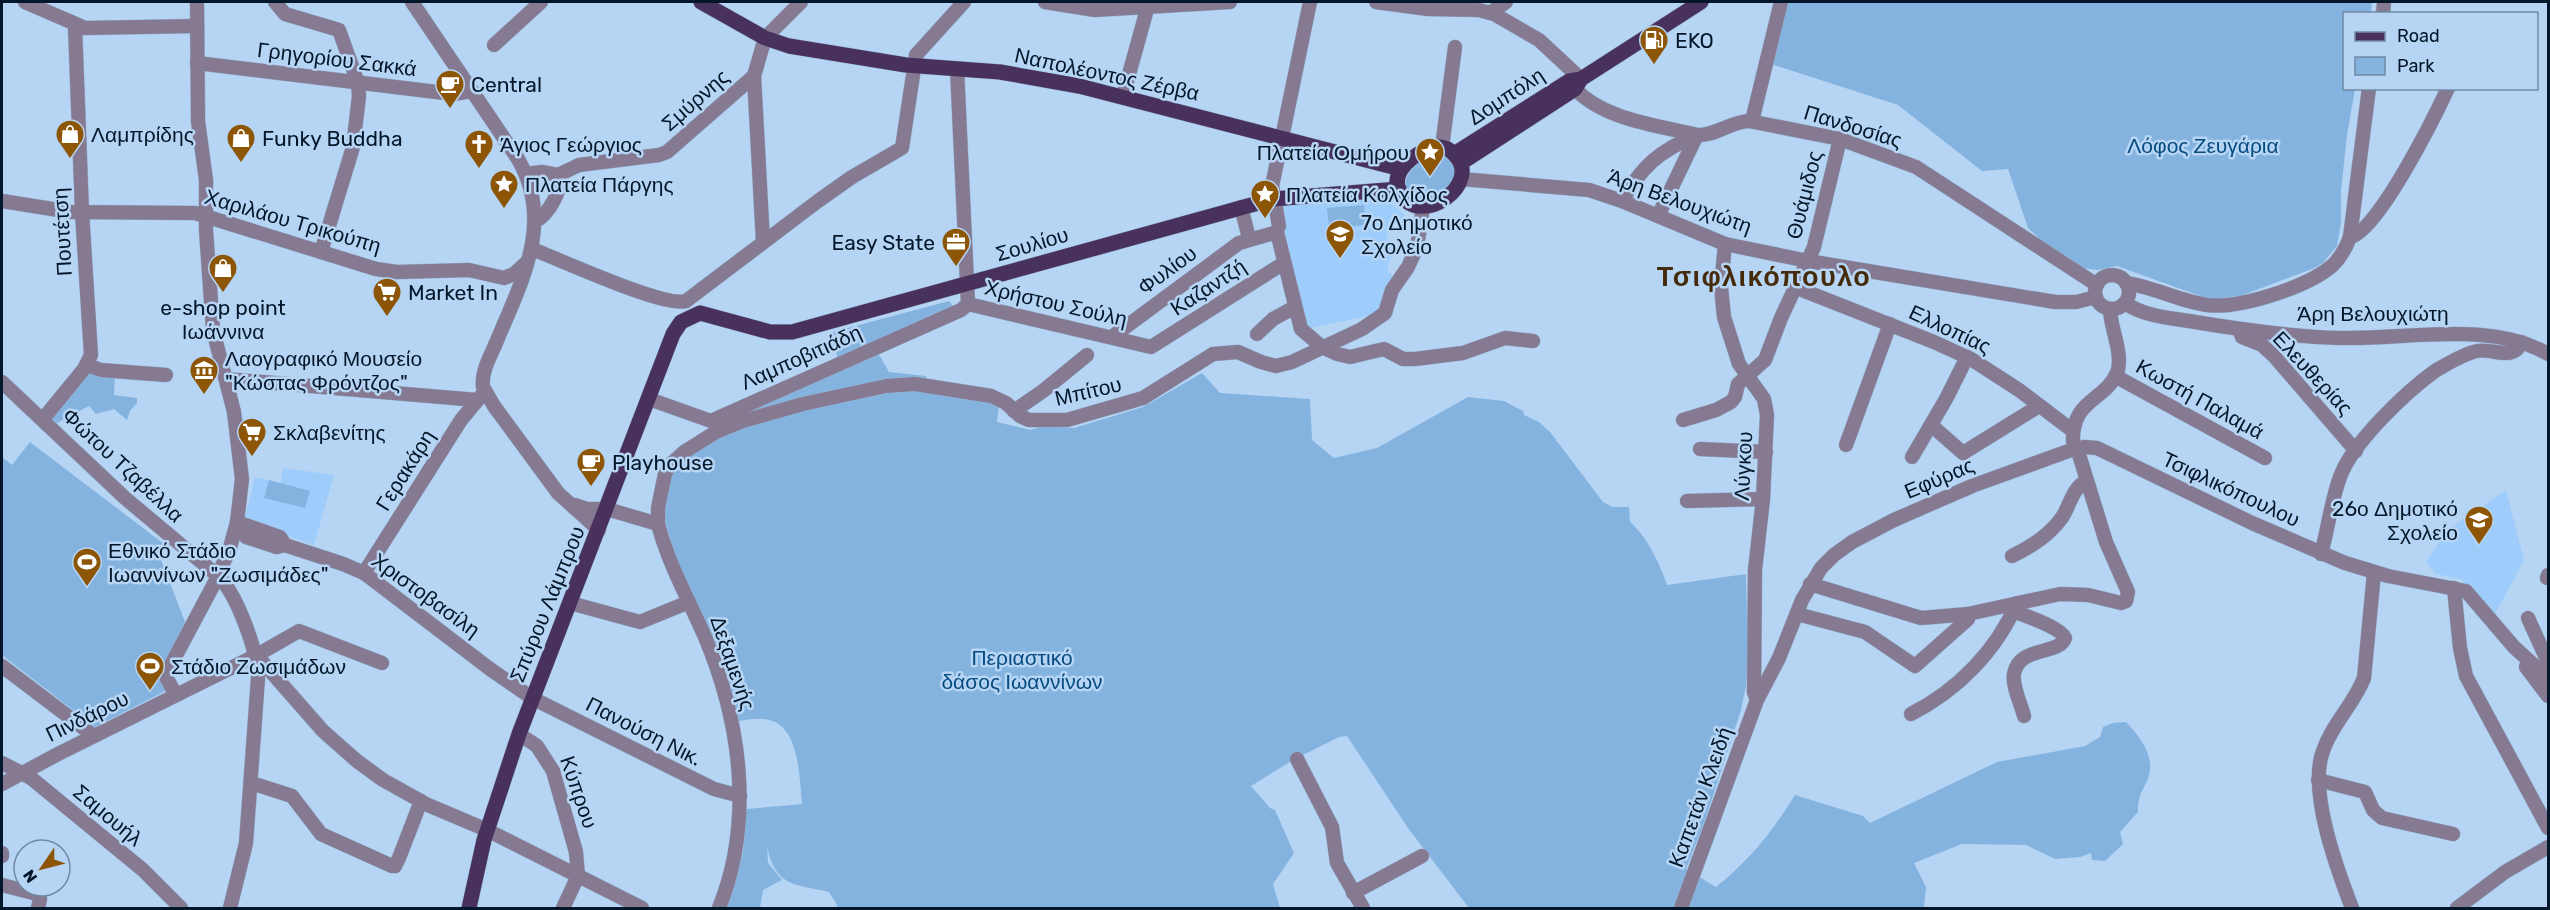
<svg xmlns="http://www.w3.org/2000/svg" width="2550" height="910" viewBox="0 0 2550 910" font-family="Rubik,sans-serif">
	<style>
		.built { fill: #9fcdfb }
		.green { fill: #85b3e0 }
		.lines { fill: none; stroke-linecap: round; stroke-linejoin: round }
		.minor-casing { stroke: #96b3d0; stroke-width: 15 }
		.major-casing { stroke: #96b3d0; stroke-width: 16 }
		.minor { stroke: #867992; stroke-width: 14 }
		.major { stroke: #48315c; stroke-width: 15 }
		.labels { text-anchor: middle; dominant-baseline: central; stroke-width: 5; stroke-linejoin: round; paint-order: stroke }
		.poi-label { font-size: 21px; fill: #04172a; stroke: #b6d5f4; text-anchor: start }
		.street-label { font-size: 21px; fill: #04172a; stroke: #b6d5f4 }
		.park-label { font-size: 21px; fill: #064c80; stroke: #b6d5f4 }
		.district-label { font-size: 27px; font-weight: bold; letter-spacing: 1.5px; fill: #452b0a; stroke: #b6d5f4 }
	</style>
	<rect width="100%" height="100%" fill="#b6d5f4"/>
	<g class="built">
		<polygon points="1390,194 1390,203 1405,215 1402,220 1389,220 1387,239 1393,252 1387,268 1394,279 1381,313 1306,329 1279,203"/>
		<polygon points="283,468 334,475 314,545 244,521 255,477 281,483"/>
		<polygon points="2506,490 2524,560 2494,616 2461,579 2436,574 2426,562 2447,530"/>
	</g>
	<g class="green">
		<polygon points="1787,2 2372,2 2371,13 2344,14 2344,88 2355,89 2347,135 2341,191 2341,223 2337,246 2323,263 2312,269 2243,295 2217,299 2203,297 2117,266 2098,270 2081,268 2046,245 2028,228 2008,169 1982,171 1898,105 1771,64"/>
		<path d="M1438,154c33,4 10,51 -16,45 -36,-9 -6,-41 16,-45z"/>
		<polygon points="1364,205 1366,225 1329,228 1327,208"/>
		<polygon points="949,301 953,306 838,358 829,333"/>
		<path d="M877,351l12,21 37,4 4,11 48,9 21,10 -2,16 34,8 10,-4 33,2 69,-21 59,-34 18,20 90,6 2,41 22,18 43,-10 91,-51 36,4 19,10 1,4 15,7 11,10 53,70 10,5h16l1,15c18,16 29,40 37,63l79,-11 2,89 -2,23 -5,24 -36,110 -19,49 30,18c33,-26 57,-56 79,-92l68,21 7,7 127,-61 88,-16 15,-9 3,-10 10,-4 13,-1c15,16 31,36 21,59 -6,13 -9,15 -9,31l-18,20 3,12 -18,17 -13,-1 -1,-7 -11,4 -25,2 -29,-14 -64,-1 -48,19 12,24 -2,21h-455l-61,-80 -61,-92 -8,1 -46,23 -42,26 19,22 5,2 19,43 -21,31 7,24h-443v-3l-8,-13c-35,-8 -53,-5 -62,-45l1,16 14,17 -19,10 -3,18h-34l17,-55 3,-44 56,-5c-3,-28 -2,-84 -40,-85 -7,-1 -16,1 -23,2 -6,-27 -13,-53 -24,-79 -16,-41 -68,-121 -46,-164 12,-25 63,-46 87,-57l-4,-13z"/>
		<polygon points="85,372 115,374 114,395 137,398 137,403 130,411 127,420 114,409 96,414 89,406 57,423 47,417"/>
		<polygon points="30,442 164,544 158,552 185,622 161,674 169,689 95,727 2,655 2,457 12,465"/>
		<polygon points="269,480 310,491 305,508 264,498"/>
	</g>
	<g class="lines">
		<g class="minor-casing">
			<g id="minor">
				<polyline points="25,2 85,28 197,26"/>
				<polyline points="275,2 285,14 339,30 358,83 359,96 353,147 321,252"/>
				<path d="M412,2l106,157c37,64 3,123 -22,184 -6,14 -15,29 -13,44l11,19 64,87 41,37"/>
				<polyline points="1045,2 1095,10 1230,2"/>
				<polyline points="1376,2 1428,9 1479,10 1494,14 1539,40 1581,79"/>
				<polyline points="1490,13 1506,2"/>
				<polyline points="2383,14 2384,2"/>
				<polyline points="494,45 541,2"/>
				<polyline points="197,63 453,94 472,91"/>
				<polyline points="957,69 968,304 1151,347 1284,263"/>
				<path d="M1575,89c30,31 81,36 122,46 18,1 33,-13 52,-14l91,18 76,28 181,118"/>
				<polyline points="1123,96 1149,2"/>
				<polyline points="1752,121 1781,2"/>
				<polyline points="1442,147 1455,47"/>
				<path d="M526,174l16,-2 16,3c6,14 -10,39 -22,46"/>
				<polyline points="558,175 579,165 659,155 667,152 754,76"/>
				<polyline points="1461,179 1589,190 1622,201 1725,244 1808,261 2055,302 2076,302 2096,297"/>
				<polyline points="2,201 71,212 195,213 376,269 397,272 469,270 504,278 514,274 526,263"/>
				<path d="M1622,201c20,-35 37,-50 75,-66"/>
				<polyline points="1241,207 1249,238"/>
				<polyline points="1658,216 1697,135"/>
				<polyline points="1279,226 1272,186 1310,2"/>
				<path d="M2350,237c27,-4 85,-121 98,-149"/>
				<polyline points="763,242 754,76 765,38 801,2"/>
				<polyline points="1725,244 1721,287 1724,317 1739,364 1764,399 1767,415 1763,499 1755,570 1754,692 1757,700"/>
				<path d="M532,249c27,10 132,59 154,52l132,-100 34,-24 50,-29 14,-93 48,-53"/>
				<circle cx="2112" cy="292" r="17"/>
				<path d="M2126,283c28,4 53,18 81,22 33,4 101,-18 126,-40 8,-8 13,-17 17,-28l19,-149"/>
				<polyline points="1797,288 1934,342 1971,359 2019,390 2073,431"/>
				<path d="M2125,303c20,14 47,15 70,19 48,8 98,15 146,16 66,2 149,-18 207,16"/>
				<polyline points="2239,329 2242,337 2262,345 2274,356 2356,451"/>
				<polyline points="1257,334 1273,319 1295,307"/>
				<polyline points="1112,337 1239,243 1277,232 1301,329 1322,347 1337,354 1350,357 1384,349 1403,359 1415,359 1463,353 1505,338 1533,341"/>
				<polyline points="87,365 101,370 166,375"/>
				<polyline points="2115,376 2265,458"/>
				<polyline points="226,379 477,400"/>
				<path d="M2,382l123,116 93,78c19,18 40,76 40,102l-12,165 -16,65"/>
				<polyline points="649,399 711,421 961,310 968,304"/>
				<polyline points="1014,411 1043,391 1087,355"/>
				<polyline points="43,419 84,369 91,355 82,212 75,26"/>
				<polyline points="1683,420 1716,410 1731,402 1735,397 1738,384 1765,360 1781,318 1814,247 1840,139"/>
				<polyline points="1931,425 1963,453 2039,406"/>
				<path d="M2073,441c-1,-42 32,-40 44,-68 7,-19 -7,-45 -7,-64"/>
				<polyline points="1846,445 1890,324"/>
				<polyline points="1700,449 1766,452"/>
				<polyline points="1912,457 1946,399 1967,357"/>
				<polyline points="1687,501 1763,499"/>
				<path d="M575,505l12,4h20l51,15c10,39 31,76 47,113 36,86 49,184 14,271"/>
				<polyline points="237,522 280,537 285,545"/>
				<polyline points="658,524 658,508 665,474 669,466 684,452 716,432 743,421 803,404 886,386 915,384 991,396 1006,403 1020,416 1029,420 1067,420 1143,398 1213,354 1238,352 1261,362 1276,366 1292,362 1362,329 1385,313 1392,290 1408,267 1417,247 1423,207"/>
				<polyline points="246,537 277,547 285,545 343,564 364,573 490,669 532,698 714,789 740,796"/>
				<path d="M2321,554c7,-25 10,-53 19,-77 12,-34 66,-85 95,-106 12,-7 28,-17 42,-20 15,-3 38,11 44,-9"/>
				<path d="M2012,556c20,-10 38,-21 51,-40 7,-12 10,-28 23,-35"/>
				<polyline points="364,573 461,420 481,396"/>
				<polyline points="2547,578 2548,575"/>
				<polyline points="1810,584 1921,618 1968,614 2060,594 2088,595 2121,603 2126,601 2128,592 2106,542 2077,448"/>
				<polyline points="2454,588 2460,648 2466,676 2548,828"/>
				<polyline points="570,603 640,622 689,602"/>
				<path d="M2013,611c13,5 47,16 52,27 -6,18 -46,7 -51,36 -2,12 7,30 10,42"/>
				<polyline points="1797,614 1865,632 1915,666 1968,619 1968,614"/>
				<polyline points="2528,618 2548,662"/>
				<polyline points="258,657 323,731 357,761 383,780 428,805 487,830 642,908"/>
				<polyline points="2,666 94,736"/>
				<polyline points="2526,667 2548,696"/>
				<polyline points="176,695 166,677 166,674 215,582 230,548 237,522 242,479 234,412 213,330 206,230 206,180 198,121 197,2"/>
				<path d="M1911,714c47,-24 85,-63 106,-111"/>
				<polyline points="519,734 537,746 553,771 576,852 578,876 563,908"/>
				<polyline points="1297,759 1332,827 1337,863 1363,908"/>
				<polyline points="2,763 31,778 143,870 181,908"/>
				<polyline points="2318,780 2365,792 2373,810 2382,818 2453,834"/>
				<polyline points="251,783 292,796 321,834 392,866 395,866 399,858 421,801"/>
				<polyline points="2,784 58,754 257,655 299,631 382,663"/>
				<polyline points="2,853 2,856"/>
				<polyline points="2,885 37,894 40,899 38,908"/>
				<polyline points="1353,893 1422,856"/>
				<polyline points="1681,908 1757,700 1779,658 1802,600 1821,568 1834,555 1852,542 1894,520 1972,486 2074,449 2085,447 2097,448 2252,523 2345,563 2388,576 2466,591 2514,647 2548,678"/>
				<path d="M2352,908c-15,-39 -44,-117 -29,-157 9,-27 31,-47 41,-73l10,-105"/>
				<polyline points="2457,908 2505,872 2548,847"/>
			</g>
		</g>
		<g class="major-casing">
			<g id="major">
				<polyline points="701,2 765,38 789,46 906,65 1000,72 1079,86 1401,169"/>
				<path d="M1434,147c9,-1 15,1 21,8 28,29 -35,74 -55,38 -12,-23 16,-40 34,-46z"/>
				<polyline points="1454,154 1569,81 1581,79"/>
				<polyline points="1461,163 1575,89 1581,79 1701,2"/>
				<polyline points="469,908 484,840 519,734 673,334 681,322 700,313 770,332 792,332 1273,199 1399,189"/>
			</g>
		</g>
		<use href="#minor" class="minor"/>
		<use href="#major" class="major"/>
	</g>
	<defs>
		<g id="fuel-pin" transform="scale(1.5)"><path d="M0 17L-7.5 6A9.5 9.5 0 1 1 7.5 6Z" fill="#8c5606" stroke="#b6d5f4"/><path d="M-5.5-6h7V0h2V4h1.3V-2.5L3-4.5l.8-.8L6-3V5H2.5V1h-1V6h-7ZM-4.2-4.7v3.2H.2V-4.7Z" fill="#fff"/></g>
		<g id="cafe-pin" transform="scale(1.5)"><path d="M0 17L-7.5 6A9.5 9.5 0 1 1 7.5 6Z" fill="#8c5606" stroke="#b6d5f4"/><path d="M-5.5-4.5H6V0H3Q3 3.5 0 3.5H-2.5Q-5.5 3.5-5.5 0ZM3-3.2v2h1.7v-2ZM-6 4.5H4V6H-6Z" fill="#fff"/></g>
		<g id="shop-pin" transform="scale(1.5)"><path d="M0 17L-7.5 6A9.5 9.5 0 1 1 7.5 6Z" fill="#8c5606" stroke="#b6d5f4"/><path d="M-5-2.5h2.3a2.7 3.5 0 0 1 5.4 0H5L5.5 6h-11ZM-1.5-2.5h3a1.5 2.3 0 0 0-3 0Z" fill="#fff"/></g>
		<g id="church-pin" transform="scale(1.5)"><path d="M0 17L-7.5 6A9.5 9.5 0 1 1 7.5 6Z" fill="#8c5606" stroke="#b6d5f4"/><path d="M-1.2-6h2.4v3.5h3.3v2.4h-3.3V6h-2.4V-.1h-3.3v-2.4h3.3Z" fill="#fff"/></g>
		<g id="sight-pin" transform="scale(1.5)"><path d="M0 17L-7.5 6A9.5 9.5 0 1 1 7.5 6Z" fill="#8c5606" stroke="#b6d5f4"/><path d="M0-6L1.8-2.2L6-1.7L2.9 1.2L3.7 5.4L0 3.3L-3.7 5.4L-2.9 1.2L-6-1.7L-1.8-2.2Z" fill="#fff"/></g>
		<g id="school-pin" transform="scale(1.5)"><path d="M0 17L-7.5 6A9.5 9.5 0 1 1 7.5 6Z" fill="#8c5606" stroke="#b6d5f4"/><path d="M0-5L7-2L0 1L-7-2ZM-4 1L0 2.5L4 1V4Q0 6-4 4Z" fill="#fff"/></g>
		<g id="office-pin" transform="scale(1.5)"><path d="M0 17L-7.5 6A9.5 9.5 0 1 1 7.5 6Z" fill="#8c5606" stroke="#b6d5f4"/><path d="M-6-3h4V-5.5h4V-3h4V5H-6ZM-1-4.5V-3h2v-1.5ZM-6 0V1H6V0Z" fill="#fff"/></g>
		<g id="supermarket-pin" transform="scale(1.5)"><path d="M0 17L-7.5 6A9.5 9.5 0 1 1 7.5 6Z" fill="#8c5606" stroke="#b6d5f4"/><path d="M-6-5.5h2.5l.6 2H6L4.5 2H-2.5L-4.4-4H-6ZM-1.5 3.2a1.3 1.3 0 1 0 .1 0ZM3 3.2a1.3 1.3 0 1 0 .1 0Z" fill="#fff"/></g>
		<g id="museum-pin" transform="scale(1.5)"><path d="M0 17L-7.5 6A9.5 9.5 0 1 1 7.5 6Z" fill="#8c5606" stroke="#b6d5f4"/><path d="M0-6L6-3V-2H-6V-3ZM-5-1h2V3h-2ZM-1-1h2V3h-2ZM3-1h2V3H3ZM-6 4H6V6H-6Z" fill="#fff"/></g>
		<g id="stadium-pin" transform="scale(1.5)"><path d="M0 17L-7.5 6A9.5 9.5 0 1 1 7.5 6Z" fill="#8c5606" stroke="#b6d5f4"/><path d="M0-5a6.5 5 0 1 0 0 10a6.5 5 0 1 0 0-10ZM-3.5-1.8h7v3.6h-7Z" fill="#fff"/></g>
	</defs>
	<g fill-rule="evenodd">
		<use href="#fuel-pin" x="1654" y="40"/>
		<use href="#cafe-pin" x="450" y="84"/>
		<use href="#shop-pin" x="70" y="134"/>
		<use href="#shop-pin" x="241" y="138"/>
		<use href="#church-pin" x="479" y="144"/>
		<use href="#sight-pin" x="1430" y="152"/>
		<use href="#sight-pin" x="504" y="184"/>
		<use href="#sight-pin" x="1265" y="194"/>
		<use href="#school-pin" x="1340" y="234"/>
		<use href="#office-pin" x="956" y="242"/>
		<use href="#shop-pin" x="223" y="268"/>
		<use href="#supermarket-pin" x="387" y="292"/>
		<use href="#museum-pin" x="204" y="370"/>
		<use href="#supermarket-pin" x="252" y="432"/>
		<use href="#cafe-pin" x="591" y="462"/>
		<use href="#school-pin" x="2479" y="520"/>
		<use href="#stadium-pin" x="87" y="562"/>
		<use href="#stadium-pin" x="150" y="666"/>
	</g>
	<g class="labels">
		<g class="poi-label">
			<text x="1675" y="40">EKO</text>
			<text x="471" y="84">Central</text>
			<text x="91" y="134">Λαμπρίδης</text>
			<text x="262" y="138">Funky Buddha</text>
			<text x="500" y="144">Άγιος Γεώργιος</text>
			<text x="1409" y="152" text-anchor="end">Πλατεία Ομήρου</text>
			<text x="525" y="184">Πλατεία Πάργης</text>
			<text x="1286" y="194">Πλατεία Κολχίδος</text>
			<text x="1361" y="222">7ο Δημοτικό<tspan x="1361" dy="24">Σχολείο</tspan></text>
			<text x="935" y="242" text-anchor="end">Easy State</text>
			<text x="408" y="292">Market In</text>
			<text x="223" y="307" text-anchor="middle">e-shop point<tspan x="223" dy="24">Ιωάννινα</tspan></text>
			<text x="225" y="358">Λαογραφικό Μουσείο<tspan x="225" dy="24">"Κώστας Φρόντζος"</tspan></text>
			<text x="273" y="432">Σκλαβενίτης</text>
			<text x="612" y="462">Playhouse</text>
			<text x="2458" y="508" text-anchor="end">26ο Δημοτικό<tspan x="2458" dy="24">Σχολείο</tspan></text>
			<text x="108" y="550">Εθνικό Στάδιο<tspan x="108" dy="24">Ιωαννίνων "Ζωσιμάδες"</tspan></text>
			<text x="171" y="666">Στάδιο Ζωσιμάδων</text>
		</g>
		<g class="street-label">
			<text transform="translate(337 59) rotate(7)">Γρηγορίου Σακκά</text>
			<text transform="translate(1107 74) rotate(12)">Ναπολέοντος Ζέρβα</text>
			<text transform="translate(1506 96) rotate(-33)">Δομπόλη</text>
			<text transform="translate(695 100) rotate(-41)">Σμύρνης</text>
			<text transform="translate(1853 126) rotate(17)">Πανδοσίας</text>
			<text transform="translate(1804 195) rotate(-76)">Θυάμιδος</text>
			<text transform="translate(1680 201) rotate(20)">Άρη Βελουχιώτη</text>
			<text transform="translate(293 221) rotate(16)">Χαριλάου Τρικούπη</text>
			<text transform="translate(62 232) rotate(-93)">Πουτέτση</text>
			<text transform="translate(1032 244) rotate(-16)">Σουλίου</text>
			<text transform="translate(1167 270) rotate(-36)">Φυλίου</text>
			<text transform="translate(1208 287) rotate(-33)">Καζαντζή</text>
			<text transform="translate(1056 303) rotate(13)">Χρήστου Σούλη</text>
			<text x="2373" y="313">Άρη Βελουχιώτη</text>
			<text transform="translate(1950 329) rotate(25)">Ελλοπίας</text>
			<text transform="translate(801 357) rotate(-24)">Λαμποβιτιάδη</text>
			<text transform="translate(2313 373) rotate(47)">Ελευθερίας</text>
			<text transform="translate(1088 391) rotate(-13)">Μπίτου</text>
			<text transform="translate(2200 399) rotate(29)">Κωστή Παλαμά</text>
			<text transform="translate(123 465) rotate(43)">Φώτου Τζαβέλλα</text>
			<text transform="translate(1743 466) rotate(-87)">Λύγκου</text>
			<text transform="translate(405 470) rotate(-58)">Γερακάρη</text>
			<text transform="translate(1939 478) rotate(-23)">Εφύρας</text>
			<text transform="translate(2231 489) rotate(25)">Τσιφλικόπουλου</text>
			<text transform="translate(426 595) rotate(36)">Χριστοβασίλη</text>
			<text transform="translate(547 604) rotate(-68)">Σπύρου Λάμπρου</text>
			<text transform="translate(733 663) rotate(71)">Δεξαμενής</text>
			<text transform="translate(87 716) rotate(-26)">Πινδάρου</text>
			<text transform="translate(644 731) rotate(27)">Πανούση Νικ.</text>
			<text transform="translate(579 792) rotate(71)">Κύπρου</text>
			<text transform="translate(1700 797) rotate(-70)">Καπετάν Κλειδή</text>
			<text transform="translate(108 815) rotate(40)">Σαμουήλ</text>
		</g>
		<g class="park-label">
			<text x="2203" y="145">Λόφος Ζευγάρια</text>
			<text x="1022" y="657">Περιαστικό<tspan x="1022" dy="24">δάσος Ιωαννίνων</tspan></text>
		</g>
		<g class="district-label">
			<text x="1764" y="277">Τσιφλικόπουλο</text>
		</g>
	</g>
	<rect width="2550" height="910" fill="none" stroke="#04172a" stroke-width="6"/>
	<rect x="2343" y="12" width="195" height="78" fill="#b6d5f4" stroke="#6f89a3" stroke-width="1.5"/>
	<rect x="2355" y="32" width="30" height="9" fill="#48315c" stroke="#6f89a3" stroke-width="1.5"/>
	<text x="2397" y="42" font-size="18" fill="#04172a">Road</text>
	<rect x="2355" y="57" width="30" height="18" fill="#85b3e0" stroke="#6f89a3" stroke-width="1.5"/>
	<text x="2397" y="72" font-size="18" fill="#04172a">Park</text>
	<g transform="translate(42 868) rotate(235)"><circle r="28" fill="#b6d5f4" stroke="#6f89a3" stroke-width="1.5"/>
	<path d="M0-4.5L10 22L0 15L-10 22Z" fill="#8c5606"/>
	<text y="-9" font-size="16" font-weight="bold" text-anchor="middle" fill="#04172a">N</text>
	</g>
</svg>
